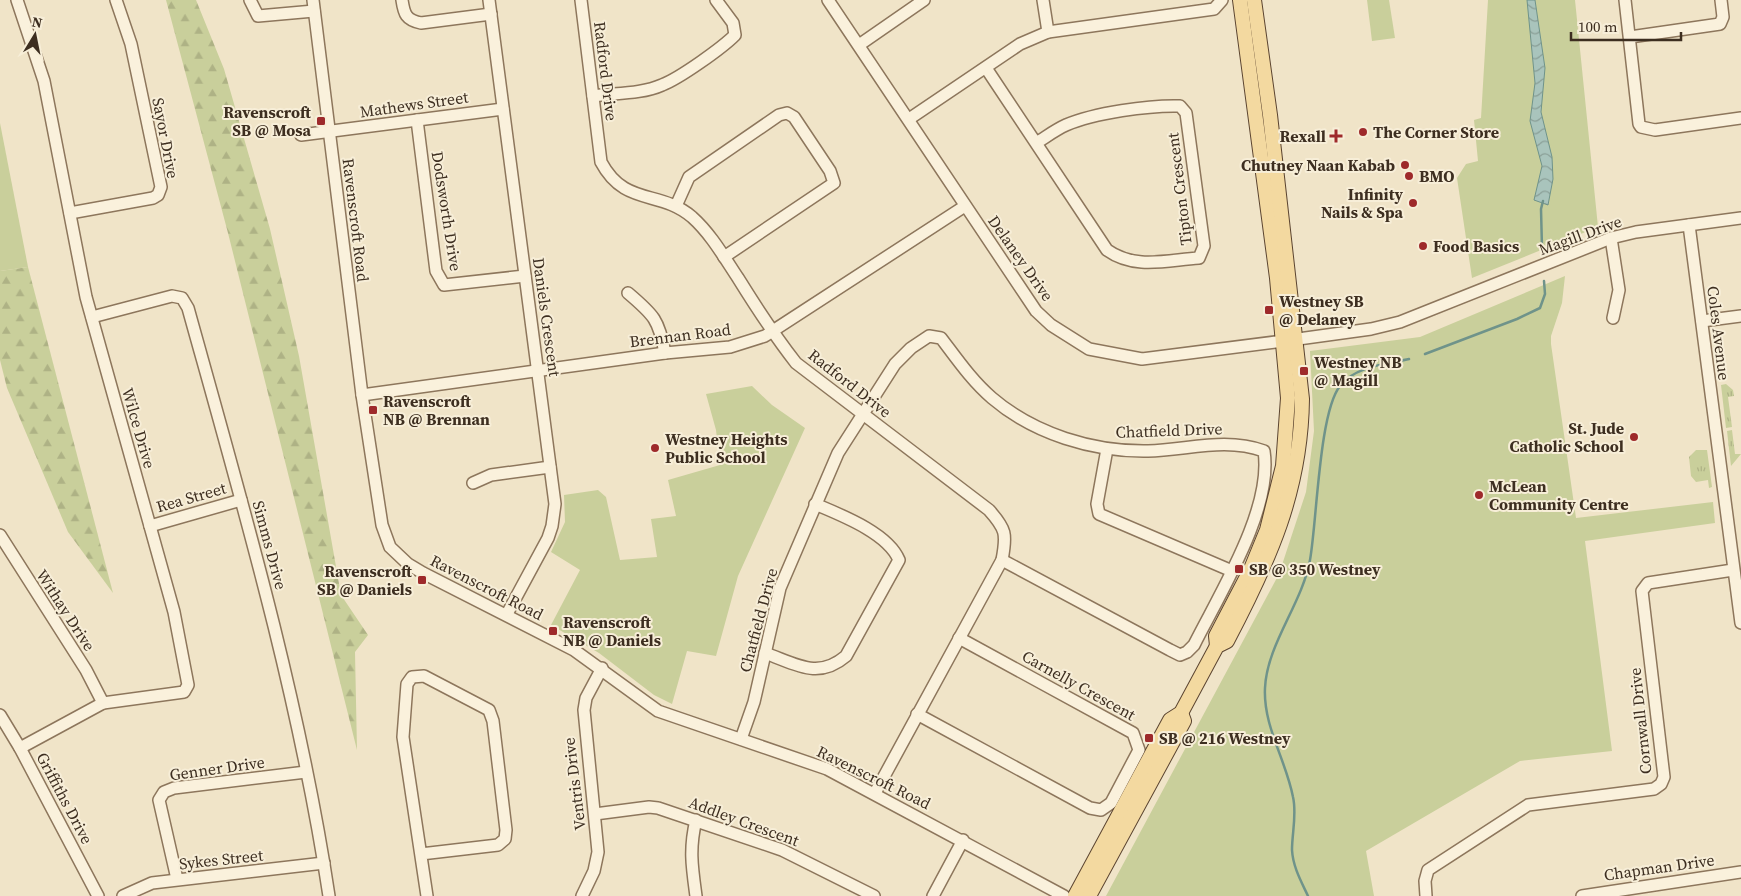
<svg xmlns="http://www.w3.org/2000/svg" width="1741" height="896" viewBox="0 0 1741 896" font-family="'Source Serif 4',serif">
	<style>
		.grass { fill: url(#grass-tufts) }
		.forest { fill: url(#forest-firs) }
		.park { fill: #c9cf9b }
		.water { fill: url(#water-waves); stroke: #6f938a }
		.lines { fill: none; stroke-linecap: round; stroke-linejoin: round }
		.stream { stroke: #6f938a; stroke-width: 2.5 }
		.minor-casing { stroke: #8d765c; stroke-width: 14 }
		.major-casing { stroke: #5b4430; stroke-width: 16 }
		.minor { stroke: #faf1dc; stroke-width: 11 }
		.major { stroke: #f3d9a0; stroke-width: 14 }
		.poi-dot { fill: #9e2a2b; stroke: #f7eed8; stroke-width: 2 }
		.labels { text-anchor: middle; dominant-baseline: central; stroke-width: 4; stroke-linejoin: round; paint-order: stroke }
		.street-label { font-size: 16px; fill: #3d2e20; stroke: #f7eed8 }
		.poi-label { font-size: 16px; font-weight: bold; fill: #3d2e20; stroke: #f7eed8; text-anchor: start }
	</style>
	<defs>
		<pattern id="grass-tufts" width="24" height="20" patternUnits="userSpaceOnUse" patternTransform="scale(1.25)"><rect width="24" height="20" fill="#c9cf9b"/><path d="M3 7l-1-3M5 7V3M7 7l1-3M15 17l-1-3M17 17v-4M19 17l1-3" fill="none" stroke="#aeb285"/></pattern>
		<pattern id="forest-firs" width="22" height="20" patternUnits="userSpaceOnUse" patternTransform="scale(1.25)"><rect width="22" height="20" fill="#c9cf9b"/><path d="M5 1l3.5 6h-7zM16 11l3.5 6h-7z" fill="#aeb285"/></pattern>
		<pattern id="water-waves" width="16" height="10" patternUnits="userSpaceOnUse" patternTransform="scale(1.25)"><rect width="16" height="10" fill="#a9c4bc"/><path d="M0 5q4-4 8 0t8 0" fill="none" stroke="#8ba098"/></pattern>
	</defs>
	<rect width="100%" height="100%" fill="#f0e4c8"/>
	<g class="grass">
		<polygon points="1726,384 1733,390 1734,396 1728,397 1732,427 1726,428 1721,385"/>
		<polygon points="1732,430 1735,454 1741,454 1731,466 1727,431"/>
		<polygon points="1696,450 1707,450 1712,487 1709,488 1708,480 1696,482 1691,476 1689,457"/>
	</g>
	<g class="forest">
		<polygon points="166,0 196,0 224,69 270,229 299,356 341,595 368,635 355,652 357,750 228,233"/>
		<polygon points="28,267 113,593 68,532 7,388 0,360 0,271"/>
	</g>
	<g class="park">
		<polygon points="1367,0 1389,0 1395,38 1372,41"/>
		<polygon points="1488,0 1575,0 1598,227 1472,278 1457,178 1466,164 1478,161 1474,120 1481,118"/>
		<polygon points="0,123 28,267 0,271"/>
		<polygon points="1565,276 1562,303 1551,336 1551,344 1576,518 1713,502 1715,523 1585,541 1612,751 1520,761 1366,851 1374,896 1106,896 1279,574 1306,492 1314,431 1310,351 1420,337"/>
		<polygon points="752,386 772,405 805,428 738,576 716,656 687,651 672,704 654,695 599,653 551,625 580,570 551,552 565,522 564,495 598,490 606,497 620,560 657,557 651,519 676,516 668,480 720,465 716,430 706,394"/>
	</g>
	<polygon class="water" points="1527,0 1535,0 1545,68 1541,112 1552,157 1553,179 1548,205 1534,200 1542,166 1530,121 1535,83"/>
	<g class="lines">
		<g class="stream">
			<polyline points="1542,248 1541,209 1543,201"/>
			<polyline points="1425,354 1517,319 1540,308 1545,294 1544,281"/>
			<path d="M1308,896c-7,-15 -15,-29 -16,-46 0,-17 5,-36 1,-53 -7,-37 -30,-71 -28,-109 2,-44 37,-84 45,-128 7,-39 9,-148 30,-174 15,-20 47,-22 69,-27"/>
		</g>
		<g class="minor-casing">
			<g id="minor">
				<polyline points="17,0 44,81 86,297 174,612 188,685 184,692 103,703 20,748"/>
				<polyline points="250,0 258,16 314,11"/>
				<polyline points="313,0 362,395 382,525 390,547 408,564 423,573 574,650 658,711 827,769 1064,896"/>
				<path d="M402,0c2,14 4,20 19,23l70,-9"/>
				<polyline points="489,0 555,504 552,526 548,538 507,614"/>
				<path d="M581,0l20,162c24,45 58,27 91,55 19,17 32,40 46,61 18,29 37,58 58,85l193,147c17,19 18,24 13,50l-127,233"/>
				<polyline points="828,0 1036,311 1051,325 1089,349 1142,359 1291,340 1371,329 1400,322 1611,238 1636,232 1741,218"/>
				<polyline points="1043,0 1048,32"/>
				<polyline points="1625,0 1639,124 1641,127 1655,130 1741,118"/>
				<polyline points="1630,37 1720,24 1723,17 1721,0"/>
				<polyline points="859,45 924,0"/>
				<path d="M986,68l121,182c28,20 60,10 92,8l5,-12 -18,-133 -6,-7c-31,-1 -86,7 -114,19 -11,5 -20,12 -30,18"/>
				<path d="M593,96c22,-3 49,-2 69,-11 18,-7 60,-37 73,-50l-2,-12 -17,-23"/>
				<polyline points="909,119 1020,44 1048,32 1214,9 1222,0"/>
				<polyline points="417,120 436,271 444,285 525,276"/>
				<polyline points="301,135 503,109"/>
				<polyline points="676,206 689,177 779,115 787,113 794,117 830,171 834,183 724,257"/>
				<polyline points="70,213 153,198 158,195 161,187 131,44 116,0"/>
				<polyline points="1689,225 1741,623"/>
				<polyline points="1611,238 1619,290 1613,318"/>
				<path d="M628,293c26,22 31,27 37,60"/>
				<path d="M92,317l80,-21 10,2 6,10c54,194 111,389 141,588"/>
				<polyline points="1702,321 1741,316"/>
				<polyline points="362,395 665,353 730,347 765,336 965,206"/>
				<polyline points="1107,449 1097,504 1099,514 1232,571"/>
				<polyline points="473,483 491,475 550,467"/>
				<polyline points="150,526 241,500"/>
				<polyline points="0,535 86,670 103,703"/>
				<path d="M765,653c31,11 53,27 81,3l53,-96c-11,-27 -58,-45 -84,-56"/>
				<polyline points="917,714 1090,808 1101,810 1111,803 1139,750 1133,733 959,638"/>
				<polyline points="0,715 20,748 98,896"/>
				<path d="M741,739l13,-37 26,-114 58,-135 57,-89 16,-16 18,-12 12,2c16,21 31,43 51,60 42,36 101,54 156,53 40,-1 77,-14 116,0 9,58 -44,142 -70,194l-7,7 -7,3 -10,-5 -168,-90"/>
				<polyline points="595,814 649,807 658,808 782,850 874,896"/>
				<polyline points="421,854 498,845 505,839 506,830 493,721 489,710 424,676 412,677 407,684 403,737 427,896"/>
				<polyline points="177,879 159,800 164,792 174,788 306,772"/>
				<polyline points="123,896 152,883 324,863"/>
				<polyline points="582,896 594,871 598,852 584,710 586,698 602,668"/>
				<path d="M696,896c-4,-29 -7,-47 0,-76"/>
				<polyline points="933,896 963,840"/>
				<polyline points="1426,896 1425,881 1428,870 1528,805 1654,789 1661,784 1664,777 1642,591 1648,583 1733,570"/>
				<polyline points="1582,896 1741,872"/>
			</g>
		</g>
		<g class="major-casing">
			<g id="major">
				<polyline points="1217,646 1216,636 1251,569 1267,530 1283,466 1288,398 1277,278 1240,0"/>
				<path d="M1075,896l95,-176 11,-7 36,-67 10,-5c42,-80 74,-150 75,-242l-32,-284 -16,-115"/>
				<polyline points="1089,896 1184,721 1181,713"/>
			</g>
		</g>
		<use href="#minor" class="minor"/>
		<use href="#major" class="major"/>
	</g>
	<g class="poi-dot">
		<rect x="316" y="116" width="10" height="10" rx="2.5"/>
		<circle cx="1363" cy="132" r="5"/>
		<path d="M1333.5 128.5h5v5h5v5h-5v5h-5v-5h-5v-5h5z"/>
		<circle cx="1405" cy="165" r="5"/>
		<circle cx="1409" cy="176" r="5"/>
		<circle cx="1413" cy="203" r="5"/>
		<circle cx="1423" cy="246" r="5"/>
		<rect x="1264" y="305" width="10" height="10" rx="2.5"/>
		<rect x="1299" y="366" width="10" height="10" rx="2.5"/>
		<rect x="368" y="405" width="10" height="10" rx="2.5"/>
		<circle cx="1634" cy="437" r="5"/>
		<circle cx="655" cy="448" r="5"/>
		<circle cx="1479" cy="495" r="5"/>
		<rect x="1234" y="564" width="10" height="10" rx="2.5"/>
		<rect x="417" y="575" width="10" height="10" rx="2.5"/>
		<rect x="548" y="626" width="10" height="10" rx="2.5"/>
		<rect x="1144" y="733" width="10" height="10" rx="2.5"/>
	</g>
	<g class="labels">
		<g class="street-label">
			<text transform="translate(606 71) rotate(83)">Radford Drive</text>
			<text transform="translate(414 104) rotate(-8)">Mathews Street</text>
			<text transform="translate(166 138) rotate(79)">Sayor Drive</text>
			<text transform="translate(1179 189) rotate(-97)">Tipton Crescent</text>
			<text transform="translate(447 211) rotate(81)">Dodsworth Drive</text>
			<text transform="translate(356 220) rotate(83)">Ravenscroft Road</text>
			<text transform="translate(1580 235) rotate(-20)">Magill Drive</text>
			<text transform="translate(1021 258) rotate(55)">Delaney Drive</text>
			<text transform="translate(547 317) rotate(82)">Daniels Crescent</text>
			<text transform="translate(1719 333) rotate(83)">Coles Avenue</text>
			<text transform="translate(680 335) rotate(-7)">Brennan Road</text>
			<text transform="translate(850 383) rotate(38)">Radford Drive</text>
			<text transform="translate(139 428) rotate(74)">Wilce Drive</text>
			<text transform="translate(1169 430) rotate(-2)">Chatfield Drive</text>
			<text transform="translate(191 497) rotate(-16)">Rea Street</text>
			<text transform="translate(270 545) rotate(75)">Simms Drive</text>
			<text transform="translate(487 587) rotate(27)">Ravenscroft Road</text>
			<text transform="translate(66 610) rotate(57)">Withay Drive</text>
			<text transform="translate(758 620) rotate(-75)">Chatfield Drive</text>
			<text transform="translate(1079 685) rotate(29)">Carnelly Crescent</text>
			<text transform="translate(1640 721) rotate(-96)">Cornwall Drive</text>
			<text transform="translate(217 768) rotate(-8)">Genner Drive</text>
			<text transform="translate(874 777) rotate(26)">Ravenscroft Road</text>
			<text transform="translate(574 784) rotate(-97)">Ventris Drive</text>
			<text transform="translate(65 798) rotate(62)">Griffiths Drive</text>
			<text transform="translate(744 821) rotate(20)">Addley Crescent</text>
			<text transform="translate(221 859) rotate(-6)">Sykes Street</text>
			<text transform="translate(1659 867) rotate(-8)">Chapman Drive</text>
		</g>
		<g class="poi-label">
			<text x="311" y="112" text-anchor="end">Ravenscroft<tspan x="311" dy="18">SB @ Mosa</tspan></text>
			<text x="1373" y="132">The Corner Store</text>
			<text x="1326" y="136" text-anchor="end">Rexall</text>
			<text x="1395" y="165" text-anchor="end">Chutney Naan Kabab</text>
			<text x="1419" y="176">BMO</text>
			<text x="1403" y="194" text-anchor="end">Infinity<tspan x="1403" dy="18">Nails &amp; Spa</tspan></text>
			<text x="1433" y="246">Food Basics</text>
			<text x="1279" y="301">Westney SB<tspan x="1279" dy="18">@ Delaney</tspan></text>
			<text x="1314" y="362">Westney NB<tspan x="1314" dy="18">@ Magill</tspan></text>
			<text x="383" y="401">Ravenscroft<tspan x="383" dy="18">NB @ Brennan</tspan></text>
			<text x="1624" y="428" text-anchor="end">St. Jude<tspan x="1624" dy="18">Catholic School</tspan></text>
			<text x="665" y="439">Westney Heights<tspan x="665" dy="18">Public School</tspan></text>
			<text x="1489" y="486">McLean<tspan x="1489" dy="18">Community Centre</tspan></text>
			<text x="1249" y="569">SB @ 350 Westney</text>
			<text x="412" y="571" text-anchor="end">Ravenscroft<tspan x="412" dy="18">SB @ Daniels</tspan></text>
			<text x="563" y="622">Ravenscroft<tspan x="563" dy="18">NB @ Daniels</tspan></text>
			<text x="1159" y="738">SB @ 216 Westney</text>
		</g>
	</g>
	<g transform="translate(35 35) rotate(10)" stroke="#f7eed8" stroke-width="4" paint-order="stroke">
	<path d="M0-4L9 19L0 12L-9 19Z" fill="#3d2e20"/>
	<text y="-8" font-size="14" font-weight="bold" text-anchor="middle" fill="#3d2e20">N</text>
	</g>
	<path d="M1571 32v8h110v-8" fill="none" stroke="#3d2e20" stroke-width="2.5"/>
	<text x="1578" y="32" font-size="15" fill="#3d2e20" stroke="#f7eed8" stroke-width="4" paint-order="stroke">100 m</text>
</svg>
